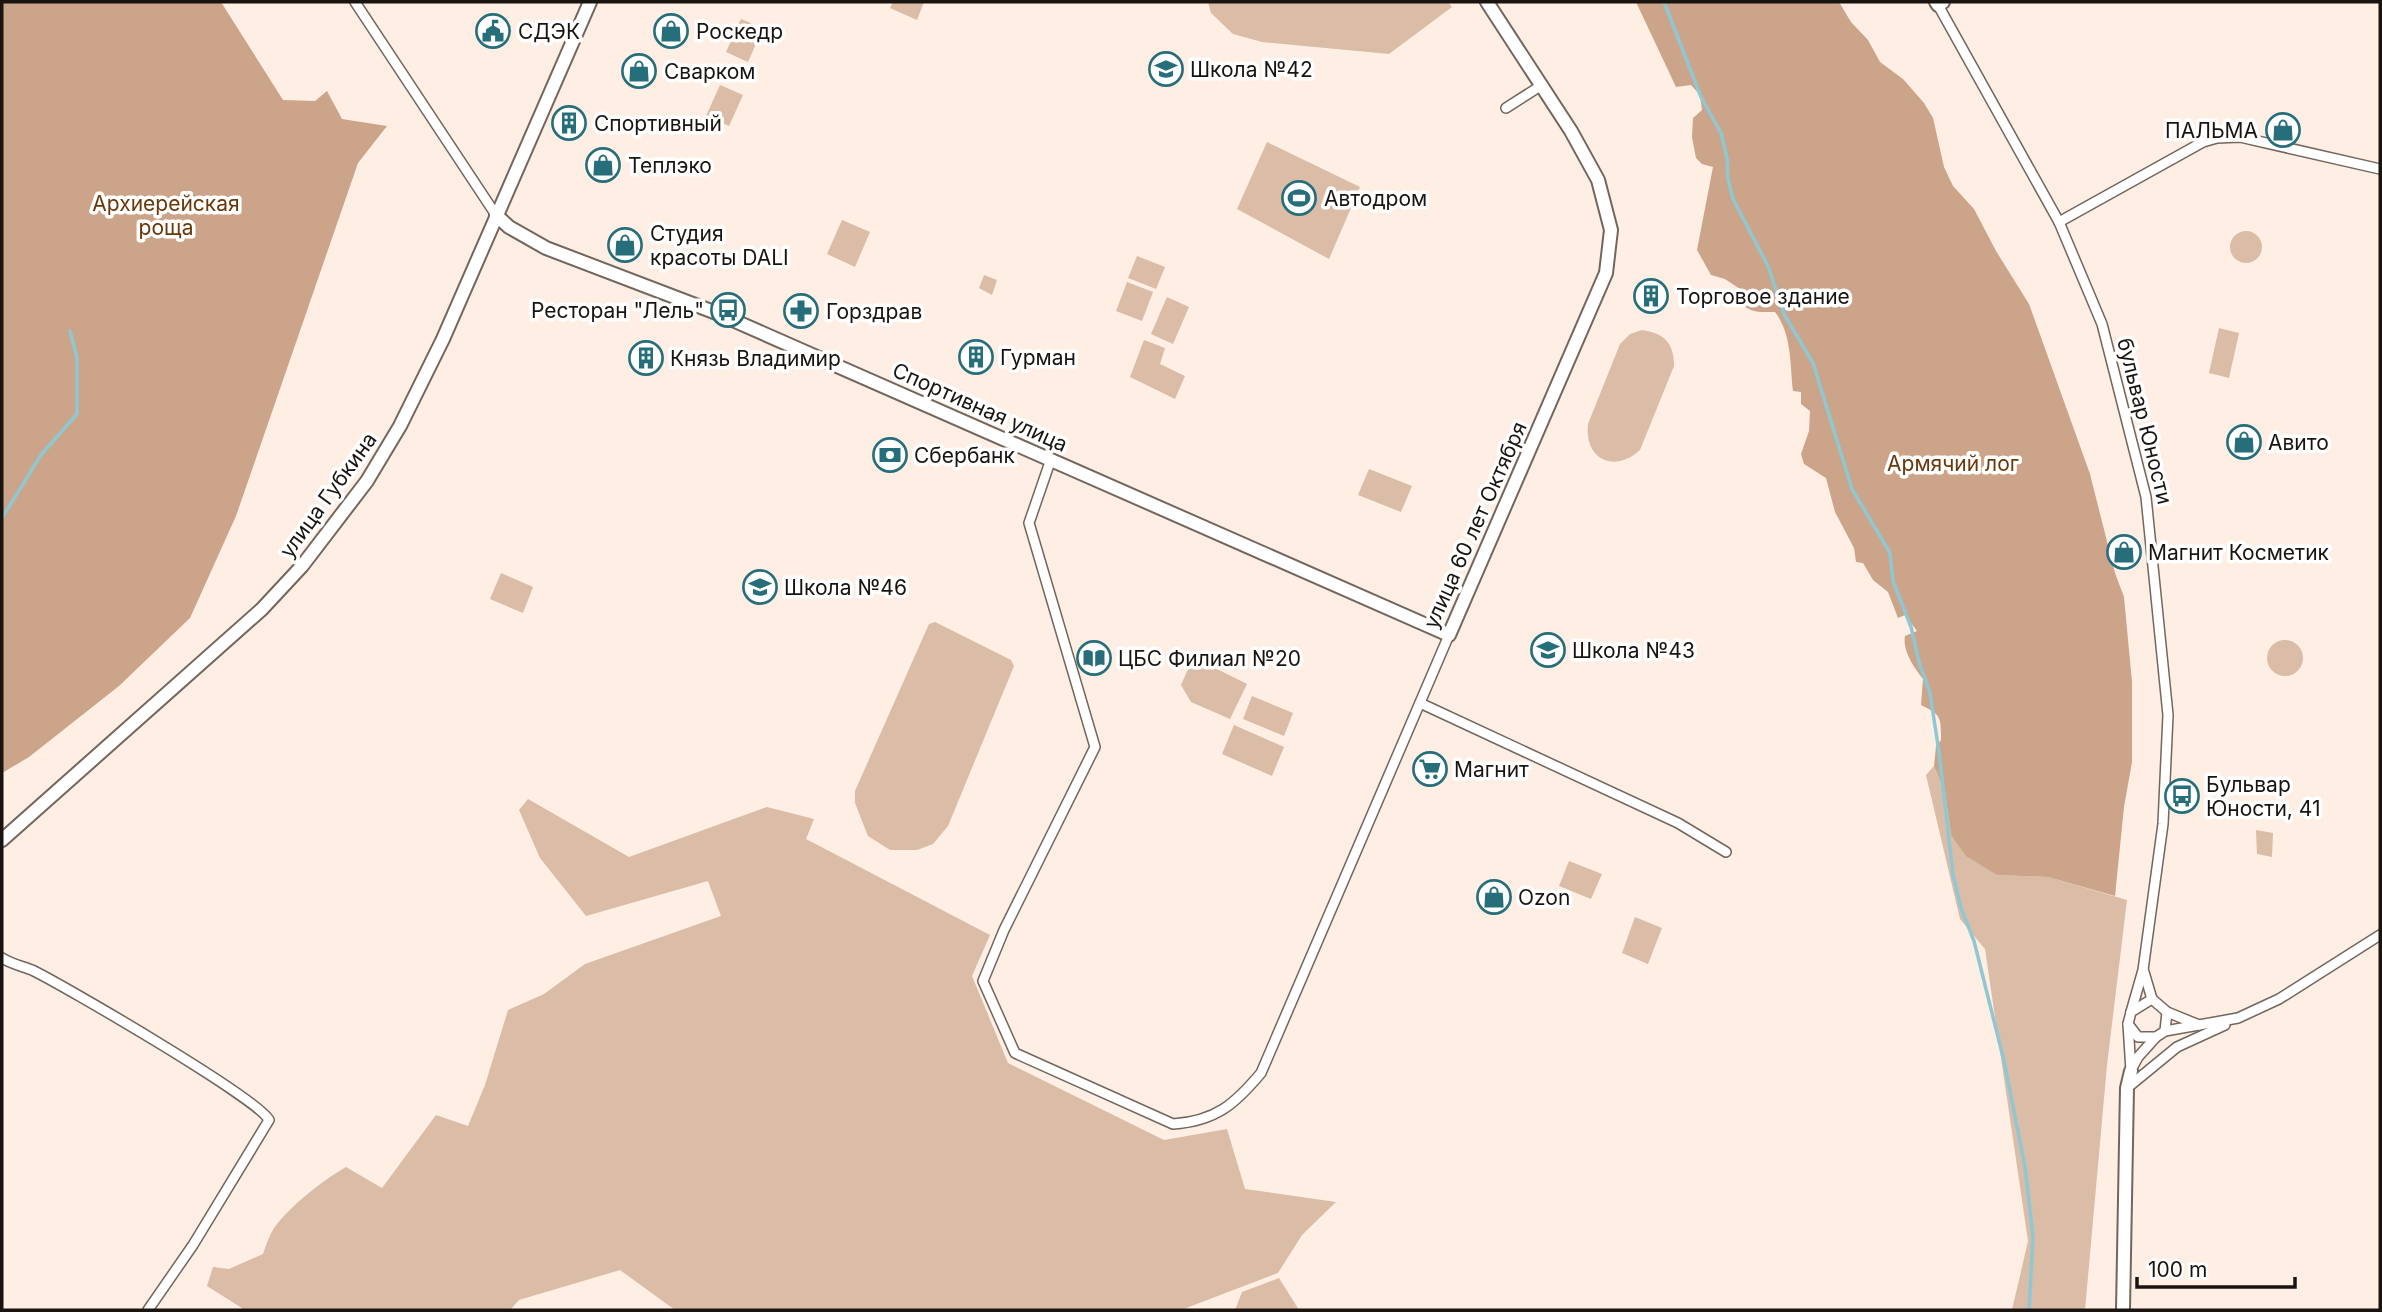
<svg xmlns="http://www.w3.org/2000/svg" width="2382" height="1312" viewBox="0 0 2382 1312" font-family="Inter,sans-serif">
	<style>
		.green { fill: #dabca7 }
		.forest { fill: #cca489 }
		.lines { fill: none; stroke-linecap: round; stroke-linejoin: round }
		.stream { stroke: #8fc8d2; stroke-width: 3.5 }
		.street-casing { stroke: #73665c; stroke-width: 12 }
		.secondary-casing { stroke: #73665c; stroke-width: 16 }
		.street { stroke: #fff; stroke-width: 9 }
		.secondary { stroke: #fff; stroke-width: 12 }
		.labels { text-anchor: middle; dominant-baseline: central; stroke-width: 7; stroke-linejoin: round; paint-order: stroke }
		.poi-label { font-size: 21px; fill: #1a1411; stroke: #fff; text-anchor: start }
		.park-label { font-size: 21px; fill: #6a380a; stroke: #fff }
		.street-label { font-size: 21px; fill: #1a1411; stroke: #fff }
	</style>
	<rect width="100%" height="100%" fill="#feeee3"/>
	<g class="green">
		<polygon points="893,2 924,2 917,20 890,8"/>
		<polygon points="1208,2 1448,2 1452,7 1389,54 1262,42 1233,34 1211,13"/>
		<polygon points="741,19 763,28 748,62 726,52"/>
		<polygon points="720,85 743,95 729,126 706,116"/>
		<polygon points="1267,142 1360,187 1329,259 1237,209"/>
		<polygon points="842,220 870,232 855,267 827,254"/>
		<circle cx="2246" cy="247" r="16"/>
		<polygon points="1137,256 1165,267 1156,289 1128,278"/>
		<polygon points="984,275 997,280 992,295 979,288"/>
		<polygon points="1127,282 1153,292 1142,321 1116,311"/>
		<polygon points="1167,297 1189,307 1173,344 1151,334"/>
		<polygon points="2219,328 2239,333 2229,378 2209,373"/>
		<path d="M1642,330c22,3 32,13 32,36l-34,84c-26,24 -56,9 -52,-26l32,-80 10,-10z"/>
		<polygon points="1144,340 1165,348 1160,364 1185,376 1175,399 1130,377"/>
		<polygon points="1369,469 1412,486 1401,512 1358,495"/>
		<polygon points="501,573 533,587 523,613 490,599"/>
		<polygon points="935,622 1011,660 1014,666 948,826 933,844 917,850 890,850 868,836 855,803 855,791 929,624"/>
		<circle cx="2285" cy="658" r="18"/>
		<polygon points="1201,661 1247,684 1230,719 1191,702 1181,685 1189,667"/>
		<polygon points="1252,696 1293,713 1284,736 1243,719"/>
		<polygon points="1234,725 1284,747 1272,776 1222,754"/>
		<polygon points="1934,766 1945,792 1951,835 1997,875 2048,877 2127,900 2107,1065 2085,1310 2012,1310 2028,1241 1985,949 1960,919 1926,775"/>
		<path d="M528,799l101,58 138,-50 47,12 -8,20 184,96 -18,41 36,87 156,77 63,-11 18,60 91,13 -34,33 -24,38 -97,37h-506l-55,-40 -101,30 -9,10h-265l-38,-24 6,-19 16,2 34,-15c3,-9 6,-18 11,-26 17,-23 48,-47 72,-61l36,21 54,-73 32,11 17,-41 23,-75 36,-16 41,-30 136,-48 -13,-35 -122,35 -46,-58 -21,-48z"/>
		<polygon points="2256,830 2273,833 2272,857 2257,854"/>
		<polygon points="1569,861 1602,874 1591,899 1559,886"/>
		<polygon points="1635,917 1662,928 1648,964 1622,953"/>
		<polygon points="1279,1278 1299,1310 1235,1310 1242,1292"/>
	</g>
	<g class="forest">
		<polygon points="2,2 221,2 283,100 315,101 327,91 342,119 387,126 358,163 236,516 190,618 119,686 29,757 2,773"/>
		<path d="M1636,2h203l12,20 17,18 12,22 23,17 21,24 9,15 11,49 9,19 21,23 22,42 33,53 61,170 25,99 9,24 8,85v80l-8,45 -9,89 -67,-19 -51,-2 -31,-19 -15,-21 -6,-43 -11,-26 2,-20 5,-6c0,-22 1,-25 -20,-35l2,-26c-9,-11 -21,-29 -18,-43l12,-5 -12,-16 -7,3 -10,-26 -15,-12 -10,-17 -7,-1 -2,-14 -19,-36 -9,-34 -22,-14 -3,-10 8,-23 1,-20 -9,-7v-12l-8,-1c-3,-26 -1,-57 -18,-79 -15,0 -27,2 -37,-13l2,-10 -15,-10 -14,-4 -14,-25 16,-83 -11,-3 -6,-6 -4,-21 1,-19 9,-8 -2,-15 -9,-10 -15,2z"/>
	</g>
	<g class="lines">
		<g class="stream">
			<polyline points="1664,2 1701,97 1721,133 1727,158 1728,179 1733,199 1768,266 1784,314 1813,363 1852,489 1890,553 1893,581 1911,627 1919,662 1930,693 1939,752 1953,875 1961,908 1974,941 2004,1061 2025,1167 2033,1237 2029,1310"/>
			<polyline points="2,518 41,455 77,414 77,358 70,331"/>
		</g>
		<g class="street-casing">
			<g id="street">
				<polyline points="355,2 496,215"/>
				<polyline points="1938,5 2059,222 2102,324 2146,497 2168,715 2163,824 2143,970 2131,1012"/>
				<polyline points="1506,108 1542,85"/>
				<polyline points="2059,222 2203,142 2217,138 2240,137 2380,169"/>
				<path d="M1051,459l-22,64 66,224 -91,183 -21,51 32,72 158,71c43,-3 62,-20 88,-51l188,-438"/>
				<polyline points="1420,703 1678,823 1726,852"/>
				<path d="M2,958c9,6 20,8 30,12 31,15 227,129 237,150l-76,125 -45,65"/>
				<polyline points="2144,972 2152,999"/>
				<polygon points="2152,999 2167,1012 2165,1031 2156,1037 2138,1037 2128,1024 2131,1012"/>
				<polyline points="2167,1012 2199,1025"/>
				<polyline points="2128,1024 2131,1071"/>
				<polyline points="2165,1031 2238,1018 2279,999 2380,935"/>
				<polyline points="2131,1070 2138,1057 2156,1037"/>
				<polyline points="2127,1088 2177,1047 2225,1025"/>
			</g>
		</g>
		<g class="secondary-casing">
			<g id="secondary">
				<polyline points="1936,2 1938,5 1943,2"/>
				<polyline points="496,215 509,227 546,248 719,314 1449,635 1606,273 1611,230 1598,180 1571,131 1487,2"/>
				<polyline points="2,840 262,609 302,566 367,481 400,426 443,339 590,2"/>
				<polyline points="2123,1310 2127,1088 2131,1071"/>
			</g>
		</g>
		<use href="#street" class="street"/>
		<use href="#secondary" class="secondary"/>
	</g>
	<defs>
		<g id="civic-ring" transform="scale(1.75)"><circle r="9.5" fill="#fff" stroke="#266e7a" stroke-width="1.5"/><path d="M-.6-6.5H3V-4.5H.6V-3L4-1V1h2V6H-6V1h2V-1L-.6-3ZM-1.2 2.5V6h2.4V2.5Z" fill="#266e7a"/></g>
		<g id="shop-ring" transform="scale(1.75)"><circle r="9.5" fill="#fff" stroke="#266e7a" stroke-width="1.5"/><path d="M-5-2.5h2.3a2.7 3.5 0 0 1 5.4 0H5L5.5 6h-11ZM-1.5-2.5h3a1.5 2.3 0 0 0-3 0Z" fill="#266e7a"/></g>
		<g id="school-ring" transform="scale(1.75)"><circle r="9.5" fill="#fff" stroke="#266e7a" stroke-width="1.5"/><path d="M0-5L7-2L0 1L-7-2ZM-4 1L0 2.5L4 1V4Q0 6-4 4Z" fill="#266e7a"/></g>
		<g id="building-ring" transform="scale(1.75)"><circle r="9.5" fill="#fff" stroke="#266e7a" stroke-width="1.5"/><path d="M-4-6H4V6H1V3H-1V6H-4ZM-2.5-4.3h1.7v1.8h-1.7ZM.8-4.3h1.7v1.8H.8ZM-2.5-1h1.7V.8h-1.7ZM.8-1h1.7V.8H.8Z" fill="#266e7a"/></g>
		<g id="stadium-ring" transform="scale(1.75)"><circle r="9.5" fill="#fff" stroke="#266e7a" stroke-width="1.5"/><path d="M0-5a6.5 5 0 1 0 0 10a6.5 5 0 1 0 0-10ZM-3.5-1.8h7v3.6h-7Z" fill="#266e7a"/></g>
		<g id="bus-ring" transform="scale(1.75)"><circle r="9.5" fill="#fff" stroke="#266e7a" stroke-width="1.5"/><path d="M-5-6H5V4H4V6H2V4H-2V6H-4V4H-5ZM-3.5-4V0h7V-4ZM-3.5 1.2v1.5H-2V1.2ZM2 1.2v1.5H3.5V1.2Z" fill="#266e7a"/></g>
		<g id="pharmacy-ring" transform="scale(1.75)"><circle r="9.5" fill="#fff" stroke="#266e7a" stroke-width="1.5"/><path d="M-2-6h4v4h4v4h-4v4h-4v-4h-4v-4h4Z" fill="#266e7a"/></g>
		<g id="bank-ring" transform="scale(1.75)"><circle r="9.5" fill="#fff" stroke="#266e7a" stroke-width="1.5"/><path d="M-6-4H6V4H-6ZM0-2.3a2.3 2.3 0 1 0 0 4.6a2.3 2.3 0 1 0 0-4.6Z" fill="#266e7a"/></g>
		<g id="library-ring" transform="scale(1.75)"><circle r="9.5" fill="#fff" stroke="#266e7a" stroke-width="1.5"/><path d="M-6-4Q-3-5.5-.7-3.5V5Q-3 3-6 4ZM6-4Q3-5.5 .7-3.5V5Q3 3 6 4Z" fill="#266e7a"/></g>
		<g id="supermarket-ring" transform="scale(1.75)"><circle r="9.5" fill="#fff" stroke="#266e7a" stroke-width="1.5"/><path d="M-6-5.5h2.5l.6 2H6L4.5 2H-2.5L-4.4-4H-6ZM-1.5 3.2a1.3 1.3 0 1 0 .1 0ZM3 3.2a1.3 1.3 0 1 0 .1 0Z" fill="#266e7a"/></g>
	</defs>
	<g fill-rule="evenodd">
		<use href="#civic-ring" x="493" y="31"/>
		<use href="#shop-ring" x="671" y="31"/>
		<use href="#school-ring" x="1166" y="69"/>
		<use href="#shop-ring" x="639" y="71"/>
		<use href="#building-ring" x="569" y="123"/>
		<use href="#shop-ring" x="2283" y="130"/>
		<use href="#shop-ring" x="603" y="165"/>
		<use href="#stadium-ring" x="1299" y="198"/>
		<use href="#shop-ring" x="625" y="245"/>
		<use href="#building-ring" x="1651" y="296"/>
		<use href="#bus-ring" x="728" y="310"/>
		<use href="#pharmacy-ring" x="801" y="311"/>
		<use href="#building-ring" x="976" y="357"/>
		<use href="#building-ring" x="646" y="358"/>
		<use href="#shop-ring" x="2244" y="442"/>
		<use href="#bank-ring" x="890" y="455"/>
		<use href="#shop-ring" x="2124" y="552"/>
		<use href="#school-ring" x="760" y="587"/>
		<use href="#school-ring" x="1548" y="650"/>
		<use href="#library-ring" x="1094" y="658"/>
		<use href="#supermarket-ring" x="1430" y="769"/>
		<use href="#bus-ring" x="2182" y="796"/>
		<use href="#shop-ring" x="1494" y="897"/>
	</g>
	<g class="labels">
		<g class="poi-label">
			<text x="518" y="31">СДЭК</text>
			<text x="696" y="31">Роскедр</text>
			<text x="1190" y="69">Школа №42</text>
			<text x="664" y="71">Сварком</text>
			<text x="594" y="123">Спортивный</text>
			<text x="2258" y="130" text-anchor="end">ПАЛЬМА</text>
			<text x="628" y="165">Теплэко</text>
			<text x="1324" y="198">Автодром</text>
			<text x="650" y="233">Студия<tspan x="650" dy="24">красоты DALI</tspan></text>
			<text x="1676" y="296">Торговое здание</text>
			<text x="704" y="310" text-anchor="end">Ресторан "Лель"</text>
			<text x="826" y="311">Горздрав</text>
			<text x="1000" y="357">Гурман</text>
			<text x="670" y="358">Князь Владимир</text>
			<text x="2268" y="442">Авито</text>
			<text x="914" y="455">Сбербанк</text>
			<text x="2148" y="552">Магнит Косметик</text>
			<text x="784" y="587">Школа №46</text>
			<text x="1572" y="650">Школа №43</text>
			<text x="1118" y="658">ЦБС Филиал №20</text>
			<text x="1454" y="769">Магнит</text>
			<text x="2206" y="784">Бульвар<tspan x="2206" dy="24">Юности, 41</tspan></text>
			<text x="1518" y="897">Ozon</text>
		</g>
		<g class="park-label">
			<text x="166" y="203">Архиерейская<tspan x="166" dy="24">роща</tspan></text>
			<text x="1953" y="463">Армячий лог</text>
		</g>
		<g class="street-label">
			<text transform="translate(980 407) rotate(24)">Спортивная улица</text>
			<text transform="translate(2145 421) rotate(76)">бульвар Юности</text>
			<text transform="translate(328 495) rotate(-54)">улица Губкина</text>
			<text transform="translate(1475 525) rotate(-66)">улица 60 лет Октября</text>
		</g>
	</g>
	<rect width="2382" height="1312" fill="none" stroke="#1a1411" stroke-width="7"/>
	<path d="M2137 1277v10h158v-10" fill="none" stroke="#1a1411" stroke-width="3.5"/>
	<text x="2148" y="1277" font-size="21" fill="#1a1411" stroke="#ffffff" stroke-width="5" paint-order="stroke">100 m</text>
</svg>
